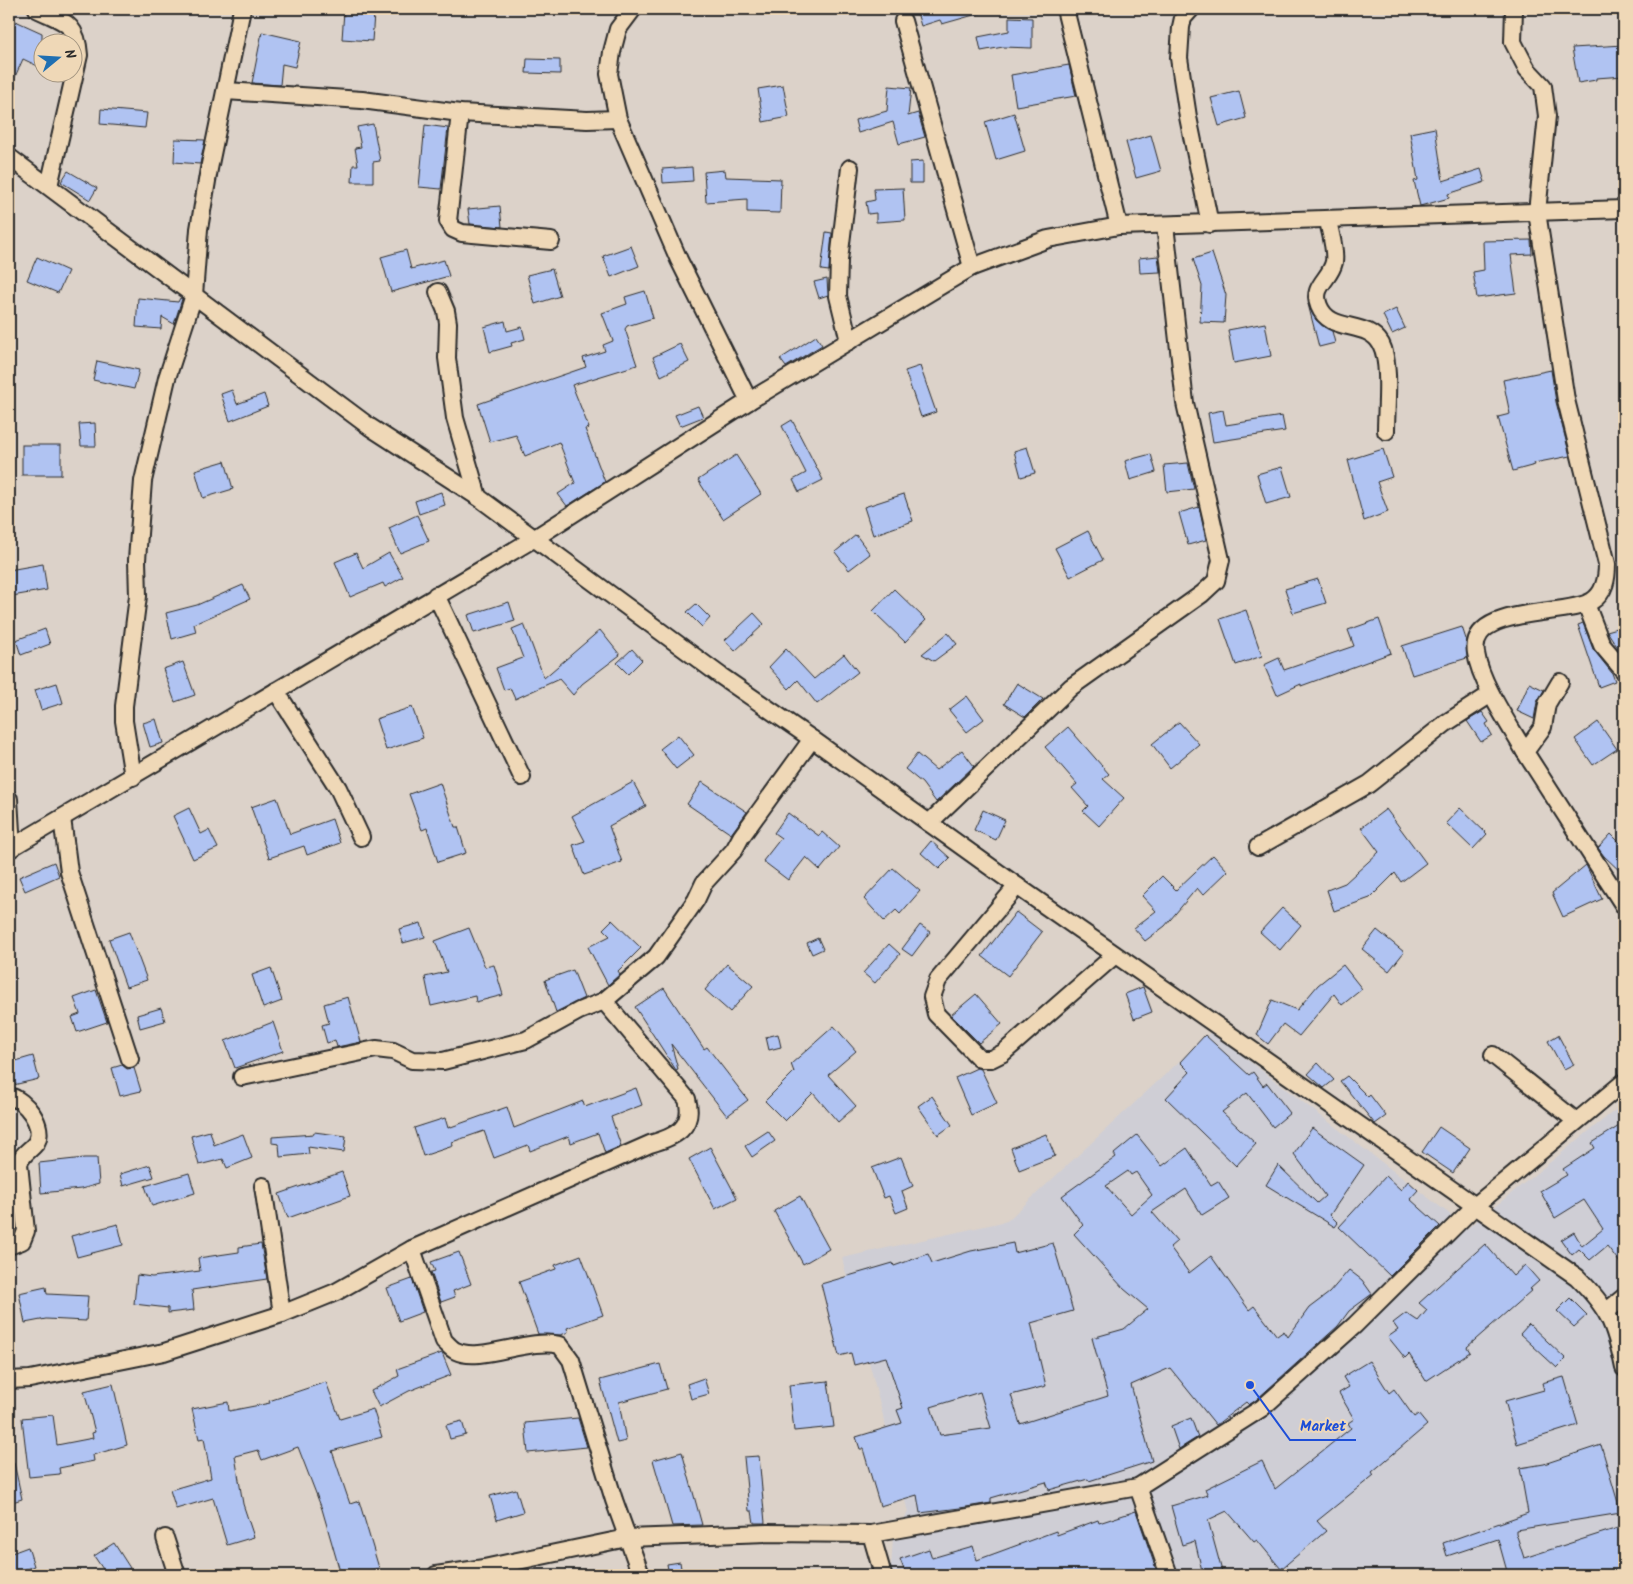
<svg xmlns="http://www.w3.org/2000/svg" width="1633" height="1584" viewBox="0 0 1633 1584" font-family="Kalam,sans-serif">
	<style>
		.built { fill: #cfced5 }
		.building { fill: #b0c3f2; stroke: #2b2b2b; fill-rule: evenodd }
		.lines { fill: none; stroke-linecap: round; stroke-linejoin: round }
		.street-casing { stroke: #2b2b2b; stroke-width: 20 }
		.street { stroke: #efd8b7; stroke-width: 16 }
		.leader { fill: none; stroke: #1d4ed8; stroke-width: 2 }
		.callout-dot { fill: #1d4ed8; stroke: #efd8b7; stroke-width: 2 }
		.callout-label { font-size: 15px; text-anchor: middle; font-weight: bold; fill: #1d4ed8; stroke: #efd8b7; stroke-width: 4; stroke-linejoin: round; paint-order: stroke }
	</style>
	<rect width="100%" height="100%" fill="#dcd2c9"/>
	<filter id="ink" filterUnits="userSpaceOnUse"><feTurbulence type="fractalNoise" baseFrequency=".02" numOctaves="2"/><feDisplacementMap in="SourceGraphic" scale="10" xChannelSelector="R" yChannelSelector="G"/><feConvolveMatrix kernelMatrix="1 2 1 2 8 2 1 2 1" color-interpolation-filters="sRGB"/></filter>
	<g filter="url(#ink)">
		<polygon class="built" points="1211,1032 1468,1228 1624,1103 1624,1575 893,1575 891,1568 893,1538 908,1512 842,1258 1007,1221"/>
		<g class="building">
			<polygon points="916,9 980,9 981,13 942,24 940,20 921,26"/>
			<polygon points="344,11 374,14 372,41 342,39"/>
			<polygon points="1009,17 1032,18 1032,48 1003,47 981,51 978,37 1009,31"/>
			<polygon points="9,18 42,33 42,68 23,59 9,90"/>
			<polygon points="262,32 301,41 295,67 282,64 280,85 252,83"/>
			<polygon points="1624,45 1624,76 1596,78 1596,80 1578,83 1572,48"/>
			<polygon points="527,59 560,60 560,74 526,73"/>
			<polygon points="1069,65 1076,96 1016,106 1011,75"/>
			<polygon points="783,85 789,117 763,122 758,89"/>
			<polygon points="889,86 911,88 908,116 918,113 925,137 899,144 893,122 858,133 855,120 887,111"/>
			<polygon points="1239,91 1246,118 1219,126 1211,98"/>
			<polygon points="101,109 147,113 145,128 100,124"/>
			<polygon points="1014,113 1025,151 996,160 985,122"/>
			<polygon points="373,124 380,161 373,162 373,182 352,182 353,165 358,165 355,148 361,147 357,127"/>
			<polygon points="425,125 448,128 441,189 419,187"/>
			<polygon points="1435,128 1443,181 1481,169 1485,182 1448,194 1449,198 1420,206 1414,181 1418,180 1410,133"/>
			<polygon points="1151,135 1161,171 1136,178 1126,142"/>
			<polygon points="175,139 205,140 200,164 174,162"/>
			<polygon points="923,161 923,183 910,183 910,162"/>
			<polygon points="692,167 693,181 663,183 662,169"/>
			<polygon points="725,170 726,177 781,179 780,213 747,212 747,199 706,202 704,172"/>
			<polygon points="68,171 97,188 90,200 61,182"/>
			<polygon points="903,188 905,220 876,222 876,213 868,214 866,202 875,200 874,189"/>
			<polygon points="500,206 502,227 470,224 468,209"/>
			<polygon points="826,232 832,233 829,271 821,270"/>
			<polygon points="1531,240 1532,254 1511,255 1516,293 1477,298 1473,272 1484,270 1483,241"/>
			<polygon points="631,246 639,266 611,277 603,256"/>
			<polygon points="406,250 411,269 444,260 449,276 391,292 381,257"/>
			<polygon points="1212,253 1226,295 1224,323 1200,322 1202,286 1193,259"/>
			<polygon points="1158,256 1160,272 1140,273 1139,258"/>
			<polygon points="37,257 68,271 58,293 27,280"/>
			<polygon points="552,269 560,296 535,304 527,275"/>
			<polygon points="827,279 828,295 819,298 814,282"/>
			<polygon points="645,291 653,318 627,326 625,329 637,365 572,385 589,428 585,429 605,482 567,506 558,494 575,483 559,442 525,456 516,435 490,442 478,404 586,367 583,358 605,351 603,345 613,341 602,313 627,304 625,297"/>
			<polygon points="138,298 178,302 180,298 182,299 174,324 162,317 161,329 136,327"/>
			<polygon points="1308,304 1316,320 1332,331 1335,343 1319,347"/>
			<polygon points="1396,309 1405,328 1392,334 1383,315"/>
			<polygon points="505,321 507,331 522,327 525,339 511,343 512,346 490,352 484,327"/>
			<polygon points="1265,323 1271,356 1234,363 1228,330"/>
			<polygon points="816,336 822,345 786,367 780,359"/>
			<polygon points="680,344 689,362 661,376 653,357"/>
			<polygon points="97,361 139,370 134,389 93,380"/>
			<polygon points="920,366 936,412 921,417 905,371"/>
			<polygon points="1551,370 1556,402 1570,456 1534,463 1535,465 1513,471 1498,417 1510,414 1503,380"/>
			<polygon points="232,390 237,404 264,394 268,406 230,421 221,394"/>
			<polygon points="698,406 703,417 680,426 675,415"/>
			<polygon points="1223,410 1226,425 1282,416 1285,431 1213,442 1208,413"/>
			<polygon points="792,420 823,480 799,492 793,480 806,473 782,426"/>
			<polygon points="95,423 96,446 81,446 79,424"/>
			<rect x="22" y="445" width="39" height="30"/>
			<polygon points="1027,447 1035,473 1021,477 1014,451"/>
			<polygon points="1383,449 1392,477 1377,482 1388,512 1364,521 1348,460"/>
			<polygon points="1151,454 1156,472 1130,480 1125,461"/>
			<polygon points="736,455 761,494 723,519 698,480"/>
			<polygon points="225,461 233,489 203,498 195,470"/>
			<polygon points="1188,463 1194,489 1167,492 1164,465"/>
			<polygon points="1282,467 1291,497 1266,504 1257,474"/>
			<polygon points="441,492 445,505 419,514 415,501"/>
			<polygon points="904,494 913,521 873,535 864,507"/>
			<polygon points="1199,507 1206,540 1188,545 1179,513"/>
			<polygon points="417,515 429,541 400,553 389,528"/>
			<polygon points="1088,531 1103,560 1070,577 1055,548"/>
			<polygon points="856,535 870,554 849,570 835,552"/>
			<polygon points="356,553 363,568 389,553 403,577 385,587 383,583 350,597 335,562"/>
			<polygon points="43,564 47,590 12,596 9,570"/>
			<polygon points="1318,579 1326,603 1293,613 1285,589"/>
			<polygon points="243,585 250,599 194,624 196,632 172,639 166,613 197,605"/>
			<polygon points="894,589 926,620 905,642 873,611"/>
			<polygon points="509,602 515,621 474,633 468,615"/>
			<polygon points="696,604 710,618 702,627 687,612"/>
			<polygon points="1246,610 1262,656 1236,665 1220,619"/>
			<polygon points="754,613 764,624 735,651 725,640"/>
			<polygon points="1379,619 1391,653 1301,686 1301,684 1277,695 1264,665 1279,658 1284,670 1354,646 1348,630"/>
			<polygon points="1583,623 1593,649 1612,673 1615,681 1599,687 1578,625"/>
			<polygon points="524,624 544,678 600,630 620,655 582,684 573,695 559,679 515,699 510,688 504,690 496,668 523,658 512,629"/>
			<polygon points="1624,626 1624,647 1618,648 1607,631"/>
			<polygon points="1462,627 1467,642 1467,658 1412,675 1402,646"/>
			<polygon points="45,629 50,644 21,655 16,640"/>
			<polygon points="948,633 957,644 934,661 922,654"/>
			<polygon points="632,649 642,660 628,674 617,663"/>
			<polygon points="786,649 814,679 844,654 858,672 817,704 798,680 789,689 769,667"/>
			<polygon points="183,662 195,695 175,702 163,669"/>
			<polygon points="57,683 63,703 41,710 35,690"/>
			<polygon points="1017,683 1043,699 1025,717 1004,704"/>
			<polygon points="1529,683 1544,690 1537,702 1534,719 1517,711"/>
			<polygon points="967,696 984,719 967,732 949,710"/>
			<polygon points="412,707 423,738 386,750 376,719"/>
			<polygon points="1482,712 1489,722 1486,724 1492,735 1481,742 1467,721"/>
			<polygon points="156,719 163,743 150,747 143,723"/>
			<polygon points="1179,722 1199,744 1170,768 1152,744"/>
			<polygon points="1598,722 1617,749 1593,765 1575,739"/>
			<polygon points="1068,727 1109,774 1103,779 1124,798 1099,826 1083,811 1088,806 1072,788 1077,784 1045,747"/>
			<polygon points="678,735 694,755 676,769 660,749"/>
			<polygon points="962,750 974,766 936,802 922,783 905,769 917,754 936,770"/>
			<polygon points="633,782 646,806 609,826 622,862 584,875 573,845 585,841 572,816"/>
			<polygon points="702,782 747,812 731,834 687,804"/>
			<polygon points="440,783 455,827 458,827 466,853 438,862 427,828 422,830 409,794"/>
			<polygon points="277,798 290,834 332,819 340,843 307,855 304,846 269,858 251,807"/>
			<polygon points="189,808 201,834 209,830 218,848 193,859 173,816"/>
			<polygon points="1460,808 1487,834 1473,849 1446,823"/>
			<polygon points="1386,809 1426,863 1401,882 1395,873 1370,898 1334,911 1327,890 1345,883 1379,852 1361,828"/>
			<polygon points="983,810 1005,820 996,840 974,830"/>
			<polygon points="788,813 819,836 822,832 839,847 820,870 806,857 788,880 763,861 781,838 774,833"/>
			<polygon points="1611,834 1624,847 1624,875 1604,856 1598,848"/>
			<polygon points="931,841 950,858 939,869 921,853"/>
			<polygon points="1213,855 1228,871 1203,895 1197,888 1165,926 1145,941 1134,928 1156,911 1142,896 1162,876 1176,890"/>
			<polygon points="54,862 59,876 25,891 19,877"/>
			<polygon points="1586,865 1602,899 1563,917 1552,893"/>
			<polygon points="893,868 920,891 900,914 896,910 884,921 864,899"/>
			<polygon points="1282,908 1301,925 1280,950 1260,932"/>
			<polygon points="1016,912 1042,932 1008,976 982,956"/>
			<polygon points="612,920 641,948 618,971 620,974 608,985 588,947 610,936 603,929"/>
			<polygon points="421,923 425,937 403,943 399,929"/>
			<polygon points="920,925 930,932 912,956 902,949"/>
			<polygon points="469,928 485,967 494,965 503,995 476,1002 475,996 431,1006 425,977 447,972 435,941"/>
			<polygon points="1377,930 1404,952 1389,971 1362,949"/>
			<polygon points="129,932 147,980 126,987 109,939"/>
			<polygon points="818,938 823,949 812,954 807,943"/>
			<polygon points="889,944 900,954 875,983 863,973"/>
			<polygon points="727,964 753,986 730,1012 705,990"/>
			<polygon points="1343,965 1362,989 1342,1005 1334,994 1299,1036 1283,1024 1268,1044 1257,1035 1272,1000 1297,1010 1318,985"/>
			<polygon points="271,968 282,1001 263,1008 252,975"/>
			<polygon points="573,970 584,998 556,1012 545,980"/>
			<polygon points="1143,987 1152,1012 1134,1019 1125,994"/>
			<polygon points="664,988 704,1049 707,1047 748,1100 727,1116 671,1044 678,1069 676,1070 635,1007"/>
			<polygon points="96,990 107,1022 77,1032 72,1017 80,1014 74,998"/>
			<polygon points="976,994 1002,1024 979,1043 951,1015"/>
			<polygon points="348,997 361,1042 337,1047 335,1040 327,1043 322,1025 329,1023 324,1004"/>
			<polygon points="161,1008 165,1021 140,1028 137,1015"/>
			<polygon points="273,1022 283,1051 235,1068 225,1041"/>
			<polygon points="834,1026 856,1051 828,1075 856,1106 838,1122 813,1093 785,1121 765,1101 794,1072 791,1064"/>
			<polygon points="778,1034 781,1047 769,1050 766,1037"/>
			<polygon points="1205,1035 1249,1075 1253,1072 1263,1086 1267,1083 1290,1113 1273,1127 1247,1093 1222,1112 1256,1144 1236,1166 1166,1098 1190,1072 1180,1062"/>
			<polygon points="1558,1035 1574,1065 1564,1070 1548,1041"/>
			<polygon points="33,1056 39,1079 9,1086 9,1063"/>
			<polygon points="1318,1063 1334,1080 1324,1088 1308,1074"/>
			<polygon points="122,1065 127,1069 134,1068 141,1091 120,1096 112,1068"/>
			<polygon points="977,1068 981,1069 997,1103 971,1115 955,1078"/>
			<polygon points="1347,1076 1368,1097 1370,1095 1386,1116 1375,1124 1340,1081"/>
			<polygon points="636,1088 642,1105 611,1117 621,1146 605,1153 598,1133 571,1143 569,1136 530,1151 528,1145 494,1158 484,1131 452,1142 453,1146 423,1156 414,1128 445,1118 448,1128 507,1107 514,1128 583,1101 585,1107"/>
			<polygon points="932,1096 952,1125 938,1135 918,1106"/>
			<polygon points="1624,1123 1624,1268 1607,1246 1590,1260 1579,1249 1572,1255 1561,1240 1574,1232 1582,1246 1603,1229 1584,1200 1555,1218 1540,1191 1567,1175 1563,1169 1595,1148 1592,1143"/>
			<polygon points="1439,1127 1470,1148 1453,1173 1422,1152"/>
			<polygon points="1312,1128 1364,1165 1330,1215 1338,1223 1335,1227 1266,1185 1278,1165 1317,1203 1325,1196 1294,1154"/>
			<polygon points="210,1131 214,1145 243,1134 252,1158 227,1168 223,1159 199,1165 191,1136"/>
			<polygon points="768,1131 775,1141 752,1157 745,1146"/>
			<polygon points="314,1132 346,1136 344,1152 308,1147 309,1154 280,1157 279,1144 272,1143 272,1137 314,1134"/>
			<polygon points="1046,1134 1055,1156 1019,1170 1011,1148"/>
			<path d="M1137,1135l25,31 25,-18 24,37 7,-4 11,17 -27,17 -16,-26 -34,23 25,29 -7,6 19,26 22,-17 38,54 5,-4 23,30 7,-5 4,6 21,-29 20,-15 20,-23 13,10 10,14 -23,17 -11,15 -82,74 -7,5 -3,-3 -30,23 -46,-57 -39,17 21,76 -63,20 -1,-2 -39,11 -3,-8 -55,16v5l-31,5 -40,5 -3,-18 -37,11 -17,-57h-3l-4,-12 46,-14 -5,-13 6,-2 -17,-51 -32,8 -3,-12 -12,3 -18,-72 72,-21 1,3 34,-12 4,9 39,-12 42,-8 2,10 38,-10 20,68 -42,12 15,63 -35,9 9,29 88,-28 -16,-58 32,-9 24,-20 -24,-20 -50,-55 9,-9 -21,-29 54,-39 -2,-3zM1128,1171l3,4 5,-3 16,23 -21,19 -25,-28zM980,1392l11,36 -51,7 -9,-28z"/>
			<polygon points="710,1147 737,1198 715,1209 689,1159"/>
			<polygon points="901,1157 913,1186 902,1191 908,1208 896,1213 889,1196 884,1198 872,1168"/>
			<polygon points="84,1158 97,1158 99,1184 81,1189 41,1193 39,1163"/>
			<polygon points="150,1165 154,1177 123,1186 120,1174"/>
			<polygon points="342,1172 350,1196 288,1218 279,1194"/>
			<polygon points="189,1173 195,1193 152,1206 145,1186"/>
			<polygon points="1386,1176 1401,1190 1408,1181 1418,1190 1410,1199 1440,1226 1390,1276 1339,1227"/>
			<polygon points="800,1196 829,1249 803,1264 774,1211"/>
			<polygon points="118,1224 123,1245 77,1257 71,1236"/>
			<polygon points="261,1244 267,1279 192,1290 194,1310 168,1313 168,1308 134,1304 137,1275 152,1277 200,1271 198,1258 239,1252 239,1247"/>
			<polygon points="1485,1244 1513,1276 1525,1265 1539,1281 1530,1289 1532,1290 1467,1347 1470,1352 1426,1381 1409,1354 1405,1358 1388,1337 1398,1330 1393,1323 1406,1313 1418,1321 1427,1310 1419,1303"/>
			<polygon points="459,1252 471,1284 453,1291 455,1297 441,1302 431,1272 435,1271 431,1262"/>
			<polygon points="581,1255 603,1315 567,1328 568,1332 561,1335 538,1334 519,1282 556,1269 555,1265"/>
			<polygon points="412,1279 423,1312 399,1321 387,1288"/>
			<polygon points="46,1287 47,1294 88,1296 86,1321 46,1319 25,1323 19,1293"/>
			<polygon points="1570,1298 1587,1315 1574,1327 1557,1311"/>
			<polygon points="1529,1324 1566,1359 1557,1368 1520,1334"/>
			<polygon points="442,1353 451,1375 409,1391 379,1407 371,1391 399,1376 397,1369"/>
			<polygon points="1369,1361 1389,1393 1394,1389 1414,1417 1418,1414 1427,1425 1372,1472 1374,1475 1317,1521 1326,1531 1281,1569 1257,1540 1254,1542 1227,1511 1208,1520 1223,1575 1203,1575 1195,1541 1182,1545 1171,1506 1208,1495 1205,1489 1262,1461 1275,1489 1351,1428 1348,1423 1354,1419 1339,1393 1349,1387 1343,1377"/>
			<polygon points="660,1364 667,1389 619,1402 626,1441 617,1443 600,1380"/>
			<polygon points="1564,1377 1578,1425 1517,1444 1505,1401 1544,1390 1542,1383"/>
			<polygon points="704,1378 709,1394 691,1399 687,1384"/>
			<polygon points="828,1381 834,1427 794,1431 789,1385"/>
			<polygon points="326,1382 340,1419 373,1409 382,1437 332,1451 350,1504 359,1501 379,1568 352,1575 341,1575 322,1509 298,1447 262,1460 258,1450 235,1456 243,1504 254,1537 227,1545 213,1498 176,1509 170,1490 211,1478 204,1438 199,1439 192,1409 228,1402 229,1411 270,1403 269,1401"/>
			<polygon points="113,1384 127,1445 93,1455 94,1461 59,1468 60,1474 29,1477 22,1418 53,1415 57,1445 93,1438 92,1433 95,1432 84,1391"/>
			<polygon points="578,1418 587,1447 528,1453 525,1423"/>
			<polygon points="1191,1418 1198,1437 1179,1449 1171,1426"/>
			<polygon points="462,1421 466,1435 450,1439 446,1425"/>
			<polygon points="1601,1445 1621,1513 1516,1530 1516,1533 1524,1558 1624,1526 1624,1575 1508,1575 1498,1539 1447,1556 1443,1543 1528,1513 1520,1468 1544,1464"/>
			<polygon points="682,1452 702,1525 672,1526 653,1460"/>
			<polygon points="759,1456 765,1523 754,1523 752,1511 749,1511 744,1457"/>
			<polygon points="9,1463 14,1463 22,1499 9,1503"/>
			<polygon points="516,1489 523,1512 497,1520 490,1496"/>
			<polygon points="1136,1511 1158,1575 906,1575 900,1559 929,1549 932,1558 973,1546 977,1560 1056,1531 1057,1535 1098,1520 1099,1523"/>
			<polygon points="114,1543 130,1568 120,1575 107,1575 94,1556"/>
			<polygon points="28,1547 34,1566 9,1575 9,1554"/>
			<polygon points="680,1562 682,1575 669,1575 667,1564"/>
		</g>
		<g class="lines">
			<g class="street-casing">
				<g id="street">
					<path d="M37,9c26,13 40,13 42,46l-30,131"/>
					<polyline points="633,9 618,29 612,52 609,74 618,119 679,260 749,401"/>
					<polyline points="1065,9 1119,226"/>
					<polyline points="1191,9 1183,18 1181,27 1179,58 1188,117 1210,224"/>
					<path d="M1514,9l-1,33 14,27 16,17 4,30 -10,96 29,188 41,164c0,14 -2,29 -15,37 -25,16 -124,4 -116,52 4,29 34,73 49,99"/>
					<polyline points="903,21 972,267"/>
					<polyline points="226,91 362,100 460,113 587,120 618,119"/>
					<polyline points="460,113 448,221 453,229 462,233 551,241"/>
					<path d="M9,157l361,270 108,70 243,179 91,63 205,147 560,391c32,32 38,47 47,91"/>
					<path d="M1328,220c2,13 8,29 6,42 -4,18 -23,24 -15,44 11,28 48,13 62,38 10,19 5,64 5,87"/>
					<polyline points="438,292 446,311 448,323 447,358 455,418 478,497"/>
					<polyline points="849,341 838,296 839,260 850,168"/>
					<polyline points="436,595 522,777"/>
					<polyline points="1586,604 1602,645 1624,671"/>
					<polyline points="1560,682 1547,704 1543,727 1525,752 1624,906"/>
					<polyline points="276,691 338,788 361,837"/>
					<polyline points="133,777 124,721 124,706 138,596 137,560 143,481 167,378 194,295 199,229 209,169 242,9"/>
					<polyline points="9,799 12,848"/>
					<polyline points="62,818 69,872 130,1059"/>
					<polyline points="929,823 1071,687 1202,594 1216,581 1221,560 1185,403 1165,225"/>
					<polyline points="1258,847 1369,784 1446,723 1491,694"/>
					<polyline points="9,849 535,538 749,401 972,267 1048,239 1119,226 1624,209"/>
					<polyline points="1017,886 938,980 932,997 936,1014 980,1059 991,1059 1003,1053 1115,955"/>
					<polyline points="1493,1055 1576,1121"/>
					<polyline points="242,1077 376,1049 393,1051 412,1060 443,1061 526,1040 579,1011 604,1001 656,957 696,900 704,883 734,850 741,837 812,739"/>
					<path d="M9,1096c16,3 37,30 27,47 -6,8 -14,10 -17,21l7,67 -4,10 -13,5"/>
					<polyline points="263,1186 282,1314"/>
					<path d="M412,1249l32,92c4,3 7,8 12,10 24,12 73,-14 104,-6l11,15 43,140 27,75"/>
					<polyline points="1607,1311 1624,1297"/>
					<path d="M9,1380l21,-1 134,-27 118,-38 54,-22 76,-43 238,-105c25,-7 45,-16 37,-45l-83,-98"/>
					<polyline points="1138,1487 1169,1575"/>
					<polyline points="871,1534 883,1575"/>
					<polyline points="165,1538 177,1575"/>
					<polyline points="436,1575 484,1568 627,1538 767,1533 871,1534 1138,1487 1262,1408 1355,1325 1475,1206 1624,1082"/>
				</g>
			</g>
			<use href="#street" class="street"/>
		</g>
	</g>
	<path class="leader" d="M1250 1385L1290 1440H1356"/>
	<circle class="callout-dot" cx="1250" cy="1385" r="5"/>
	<g class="callout-label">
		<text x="1323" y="1431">Market</text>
	</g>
	<rect width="1633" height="1584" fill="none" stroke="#efd8b7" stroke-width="30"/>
	<rect x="15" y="15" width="1603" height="1554" fill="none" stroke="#2b2b2b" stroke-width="2" filter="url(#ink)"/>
	<g transform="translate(58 58) rotate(72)"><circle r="24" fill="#efd8b7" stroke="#a1937f"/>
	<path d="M0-4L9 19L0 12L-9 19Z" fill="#1f6fb2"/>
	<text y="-8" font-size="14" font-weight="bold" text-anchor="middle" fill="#2b2b2b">N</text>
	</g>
</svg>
